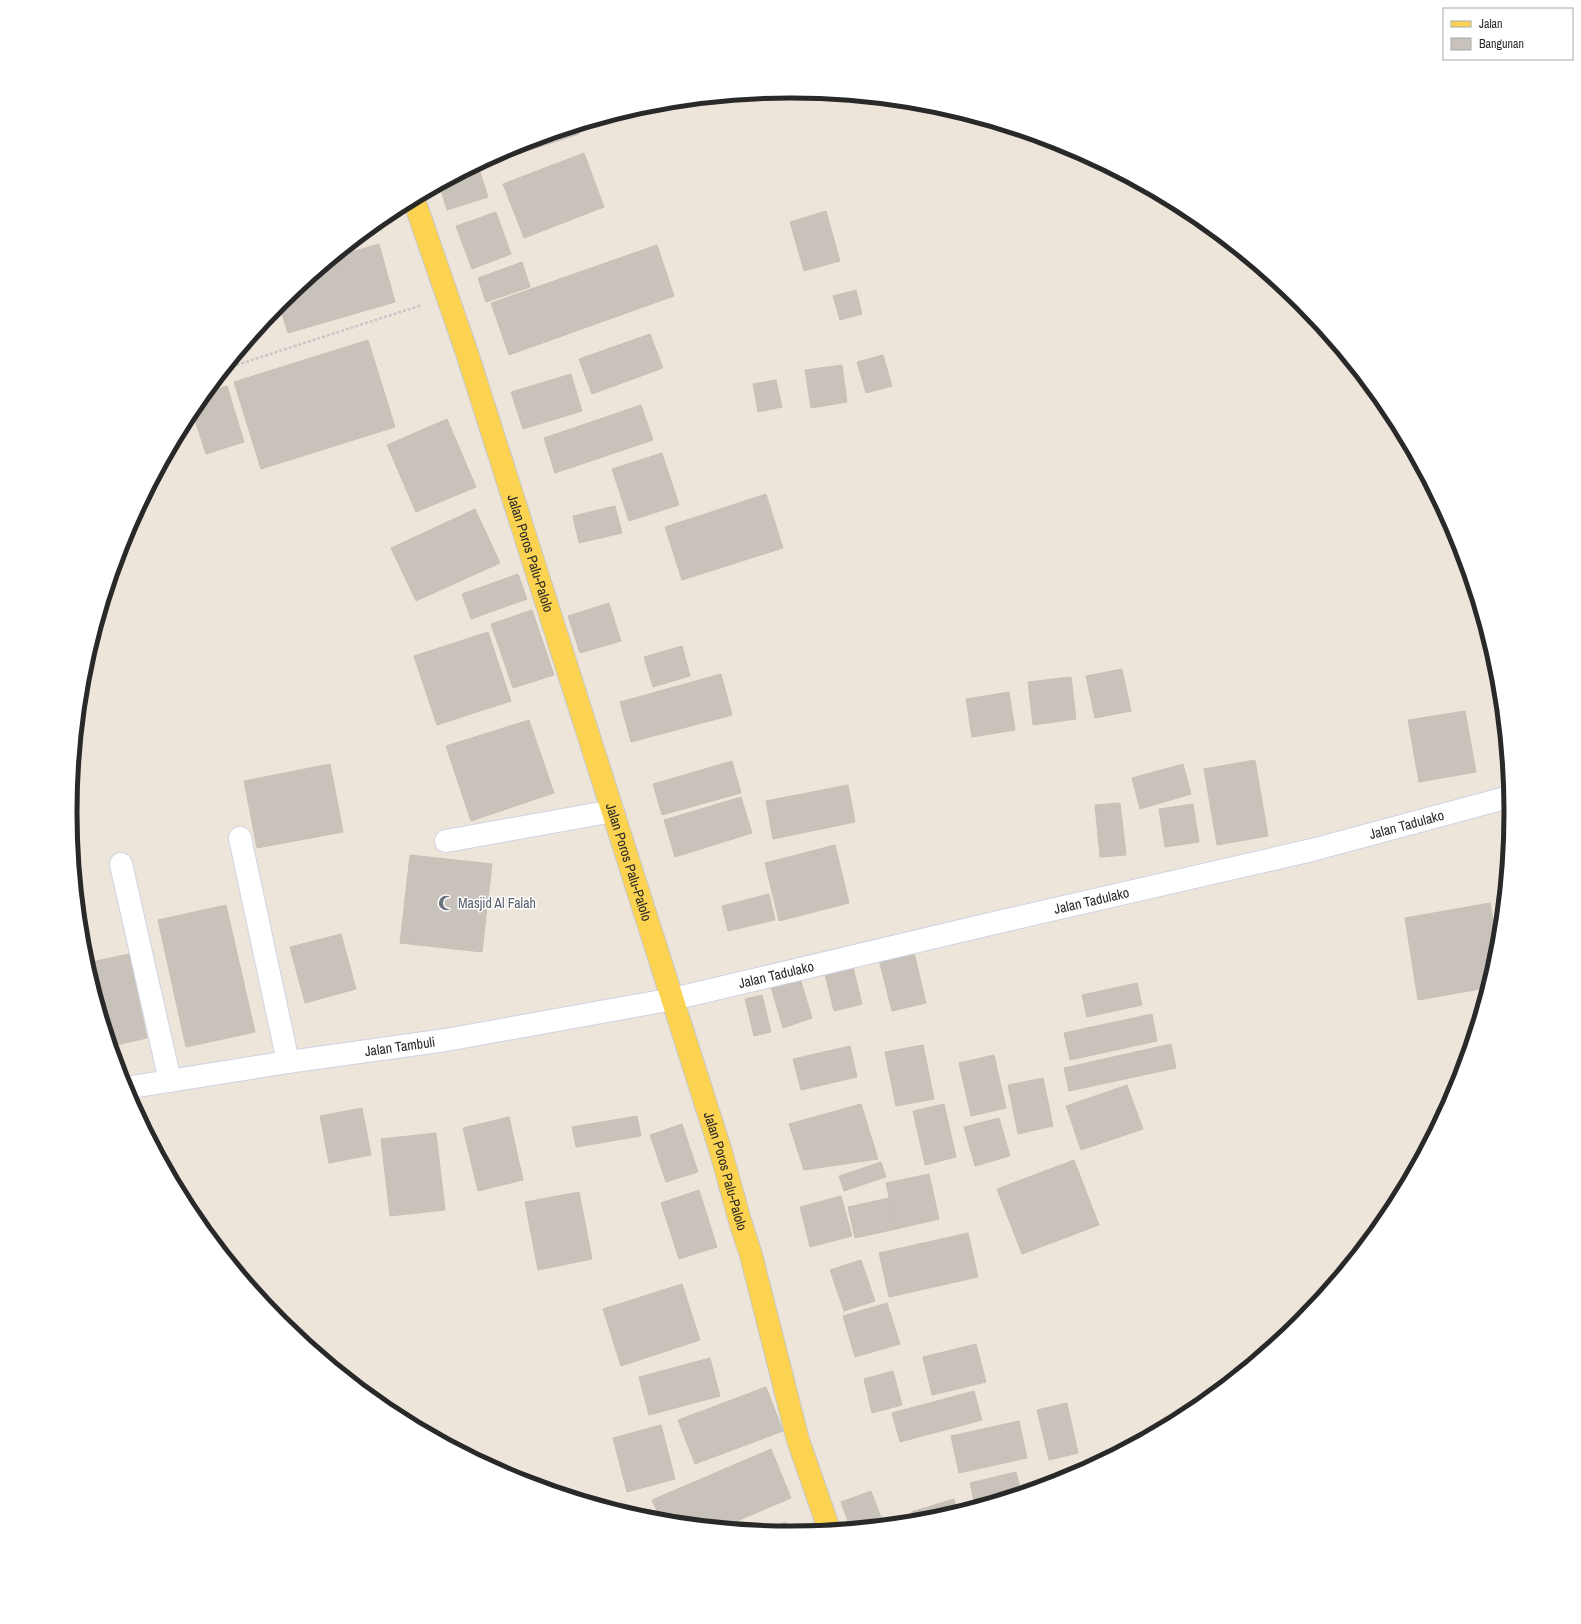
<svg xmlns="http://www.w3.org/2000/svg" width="1581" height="1624" viewBox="0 0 1581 1624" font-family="'Archivo Narrow',sans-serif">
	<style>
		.building { fill: #c8c2ba; stroke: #c8c1b3 }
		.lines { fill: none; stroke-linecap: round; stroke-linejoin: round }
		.street-casing { stroke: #cfd3e4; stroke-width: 24 }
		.secondary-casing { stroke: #cfd3e4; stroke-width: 24 }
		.primary-casing { stroke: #c7c7c7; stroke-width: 24 }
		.path { stroke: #c7c7c7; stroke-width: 2.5; stroke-dasharray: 3 2; stroke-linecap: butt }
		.street { stroke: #fff; stroke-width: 22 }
		.secondary { stroke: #fff; stroke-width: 22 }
		.primary { stroke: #fcd350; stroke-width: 22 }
		.labels { text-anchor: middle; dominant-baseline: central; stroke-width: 3; stroke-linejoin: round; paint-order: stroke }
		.street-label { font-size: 14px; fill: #292929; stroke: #fff }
		.worship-label { font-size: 14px; fill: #5b616d; stroke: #fff; text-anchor: start }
		.rim { fill: none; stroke: #292929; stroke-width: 5 }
	</style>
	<rect width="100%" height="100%" fill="#ede5da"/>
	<g class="building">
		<polygon points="577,127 579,134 512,156 510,149 515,146"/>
		<polygon points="584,153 604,207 524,238 503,184"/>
		<polygon points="478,166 488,197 447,210 440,187"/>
		<polygon points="826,211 840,261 804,271 790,222"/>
		<polygon points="496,212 511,254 472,269 456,226"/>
		<polygon points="379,244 395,302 288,333 279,305 281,302 338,256"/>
		<polygon points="657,245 674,296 509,355 491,303"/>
		<polygon points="522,262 530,287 486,302 478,278"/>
		<polygon points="856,290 862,314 840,320 833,296"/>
		<polygon points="650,334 663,368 592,394 579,359"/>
		<polygon points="368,340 395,427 261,469 234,382"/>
		<polygon points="883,355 892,386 866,393 857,362"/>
		<polygon points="842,365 847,402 811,408 805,370"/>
		<polygon points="571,374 582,411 523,429 511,392"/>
		<polygon points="776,380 782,407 758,412 753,384"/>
		<polygon points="227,386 244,442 206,454 192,411 208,392"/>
		<polygon points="641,405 653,440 555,473 544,438"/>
		<polygon points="447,419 476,487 416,512 387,445"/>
		<polygon points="662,453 679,505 629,521 612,469"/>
		<polygon points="766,494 783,548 682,580 665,527"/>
		<polygon points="615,506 622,533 579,543 573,516"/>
		<polygon points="475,509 500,563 416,601 391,548"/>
		<polygon points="518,574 527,599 471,619 462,594"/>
		<polygon points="609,603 621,641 580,653 568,616"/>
		<polygon points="532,610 554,675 513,688 491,624"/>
		<polygon points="488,632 511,701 437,725 414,656"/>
		<polygon points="682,646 690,676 653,687 644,657"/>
		<polygon points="1122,669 1131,711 1095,718 1086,676"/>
		<polygon points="721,674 732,715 631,742 620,702"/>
		<polygon points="1071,677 1076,719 1033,725 1028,682"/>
		<polygon points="1009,692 1015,730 972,737 966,699"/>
		<polygon points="1500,695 1504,746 1494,697"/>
		<polygon points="1465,711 1476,772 1419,782 1408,720"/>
		<polygon points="529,720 554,793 471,821 446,746"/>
		<polygon points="1255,760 1268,836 1217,845 1204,769"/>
		<polygon points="732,761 741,793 662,815 653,784"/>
		<polygon points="330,764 343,832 257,848 244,781"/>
		<polygon points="1183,764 1191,794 1140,809 1132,778"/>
		<polygon points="848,785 855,822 773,839 766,801"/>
		<polygon points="741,797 752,833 675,857 664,820"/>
		<polygon points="1120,803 1126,855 1100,857 1095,805"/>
		<polygon points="1193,804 1199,842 1165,847 1159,809"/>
		<polygon points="835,845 849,903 779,921 765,863"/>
		<polygon points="410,855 492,864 482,952 400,943"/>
		<polygon points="769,894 775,920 728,931 722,906"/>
		<polygon points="1490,903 1498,948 1486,988 1418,1000 1405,918"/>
		<polygon points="226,905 255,1032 186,1047 158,920"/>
		<polygon points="341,934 356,989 305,1003 290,947"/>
		<polygon points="913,948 926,1003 892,1011 878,956"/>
		<polygon points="129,954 147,1038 112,1046 87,963"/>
		<polygon points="853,967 862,1004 834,1011 825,974"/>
		<polygon points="800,978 812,1018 783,1028 771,987"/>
		<polygon points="1137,983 1142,1005 1087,1017 1082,995"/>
		<polygon points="762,995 771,1032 754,1036 745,999"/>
		<polygon points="1152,1014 1157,1041 1070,1060 1064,1033"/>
		<polygon points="1171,1044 1176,1068 1069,1091 1064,1068"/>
		<polygon points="923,1045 934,1099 896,1106 885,1052"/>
		<polygon points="850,1046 857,1077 801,1090 793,1059"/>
		<polygon points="994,1055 1006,1108 971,1116 959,1063"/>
		<polygon points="1043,1078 1053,1126 1018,1134 1008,1085"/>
		<polygon points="1127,1085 1143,1129 1081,1150 1066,1106"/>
		<polygon points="861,1104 878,1159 804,1170 789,1124"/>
		<polygon points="944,1104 956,1157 925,1165 913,1111"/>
		<polygon points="362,1108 371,1155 329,1163 320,1116"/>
		<polygon points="637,1116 641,1136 576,1147 572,1127"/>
		<polygon points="509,1117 523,1180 478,1191 463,1128"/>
		<polygon points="999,1118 1010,1156 975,1166 964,1127"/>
		<polygon points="682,1124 698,1172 666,1182 650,1135"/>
		<polygon points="436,1133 445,1210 390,1216 381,1139"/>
		<polygon points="1074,1160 1099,1225 1022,1254 997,1189"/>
		<polygon points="881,1162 886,1177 844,1191 839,1176"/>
		<polygon points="929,1174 939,1219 896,1229 886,1183"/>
		<polygon points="699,1190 717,1247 679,1259 661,1203"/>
		<polygon points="579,1192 592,1259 538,1270 525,1202"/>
		<polygon points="841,1196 852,1236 810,1247 800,1207"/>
		<polygon points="889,1198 896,1229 855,1238 848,1207"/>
		<polygon points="201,1224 205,1224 207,1232"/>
		<polygon points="968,1233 978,1277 889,1297 879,1253"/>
		<polygon points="861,1260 875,1301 844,1311 830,1270"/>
		<polygon points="682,1284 700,1340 621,1366 603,1309"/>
		<polygon points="887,1303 900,1344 855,1357 843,1316"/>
		<polygon points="976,1344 986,1382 932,1395 923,1357"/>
		<polygon points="710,1358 720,1396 649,1415 639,1377"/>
		<polygon points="893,1371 902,1405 872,1413 864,1379"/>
		<polygon points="766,1387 783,1431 695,1464 678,1420"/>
		<polygon points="974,1391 982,1420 900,1442 892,1413"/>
		<polygon points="1067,1403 1078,1453 1049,1460 1037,1410"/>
		<polygon points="1019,1421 1027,1458 959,1473 951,1436"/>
		<polygon points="661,1425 675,1479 627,1492 613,1438"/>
		<polygon points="771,1449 791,1498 725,1526 661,1520 652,1500"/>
		<polygon points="1016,1472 1021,1491 975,1505 970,1483"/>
		<polygon points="871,1491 883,1523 850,1527 841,1502"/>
		<polygon points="954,1499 957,1511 931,1519 914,1520 911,1512"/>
		<polygon points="625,1504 629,1512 616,1508"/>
		<polygon points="786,1522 789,1532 765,1530"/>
	</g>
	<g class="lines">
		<g class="street-casing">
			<g id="street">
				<polyline points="240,838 288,1062"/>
				<polyline points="446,841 613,811"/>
				<polyline points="121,864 170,1081"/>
				<path id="s1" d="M673,999l317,-75 322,-74 197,-53"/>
			</g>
		</g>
		<g class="secondary-casing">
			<g id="secondary">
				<path id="s2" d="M125,1088l163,-26 158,-22 227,-41"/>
			</g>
		</g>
		<g class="primary-casing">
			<g id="primary">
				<path id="s3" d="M414,200l53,153 254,799 19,69 11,34 47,185 31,89"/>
			</g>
		</g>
		<polyline class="path" points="227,368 422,305"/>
		<use href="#street" class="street"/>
		<use href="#secondary" class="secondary"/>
		<use href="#primary" class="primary"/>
	</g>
	<defs>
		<g id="mosque-bare" transform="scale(1.2)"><path d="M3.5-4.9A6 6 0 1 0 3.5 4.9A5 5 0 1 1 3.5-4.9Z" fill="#6b7280" stroke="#fff" stroke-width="2.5" paint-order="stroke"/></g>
	</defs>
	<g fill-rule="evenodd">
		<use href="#mosque-bare" x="446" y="903"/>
	</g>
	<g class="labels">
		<g class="street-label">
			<text stroke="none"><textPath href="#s3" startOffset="372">Jalan Poros Palu-Palolo</textPath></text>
			<text stroke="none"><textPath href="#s1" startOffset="754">Jalan Tadulako</textPath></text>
			<text stroke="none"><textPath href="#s3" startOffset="696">Jalan Poros Palu-Palolo</textPath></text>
			<text stroke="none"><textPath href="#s1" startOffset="430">Jalan Tadulako</textPath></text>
			<text stroke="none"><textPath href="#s1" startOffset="106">Jalan Tadulako</textPath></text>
			<text stroke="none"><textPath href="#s2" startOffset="278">Jalan Tambuli</textPath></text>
			<text stroke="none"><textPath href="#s3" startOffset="1020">Jalan Poros Palu-Palolo</textPath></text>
		</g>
		<g class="worship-label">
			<text x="458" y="903">Masjid Al Falah</text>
		</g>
	</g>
	<path d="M0 0H1581V1624H0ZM790 98H791A713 713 0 0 1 1504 811V813A713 713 0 0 1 791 1526H790A713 713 0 0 1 77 813V811A713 713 0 0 1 790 98Z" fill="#fff" fill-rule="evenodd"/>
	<path class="rim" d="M790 98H791A713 713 0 0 1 1504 811V813A713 713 0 0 1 791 1526H790A713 713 0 0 1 77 813V811A713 713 0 0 1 790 98Z"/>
	<rect x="1443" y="8" width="130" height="52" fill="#ffffff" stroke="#a9a9a9"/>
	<rect x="1451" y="21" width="20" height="6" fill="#fcd350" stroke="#a9a9a9"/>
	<text x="1479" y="28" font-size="12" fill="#292929">Jalan</text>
	<rect x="1451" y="38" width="20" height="12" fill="#c8c2ba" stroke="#a9a9a9"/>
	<text x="1479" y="48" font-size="12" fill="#292929">Bangunan</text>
</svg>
